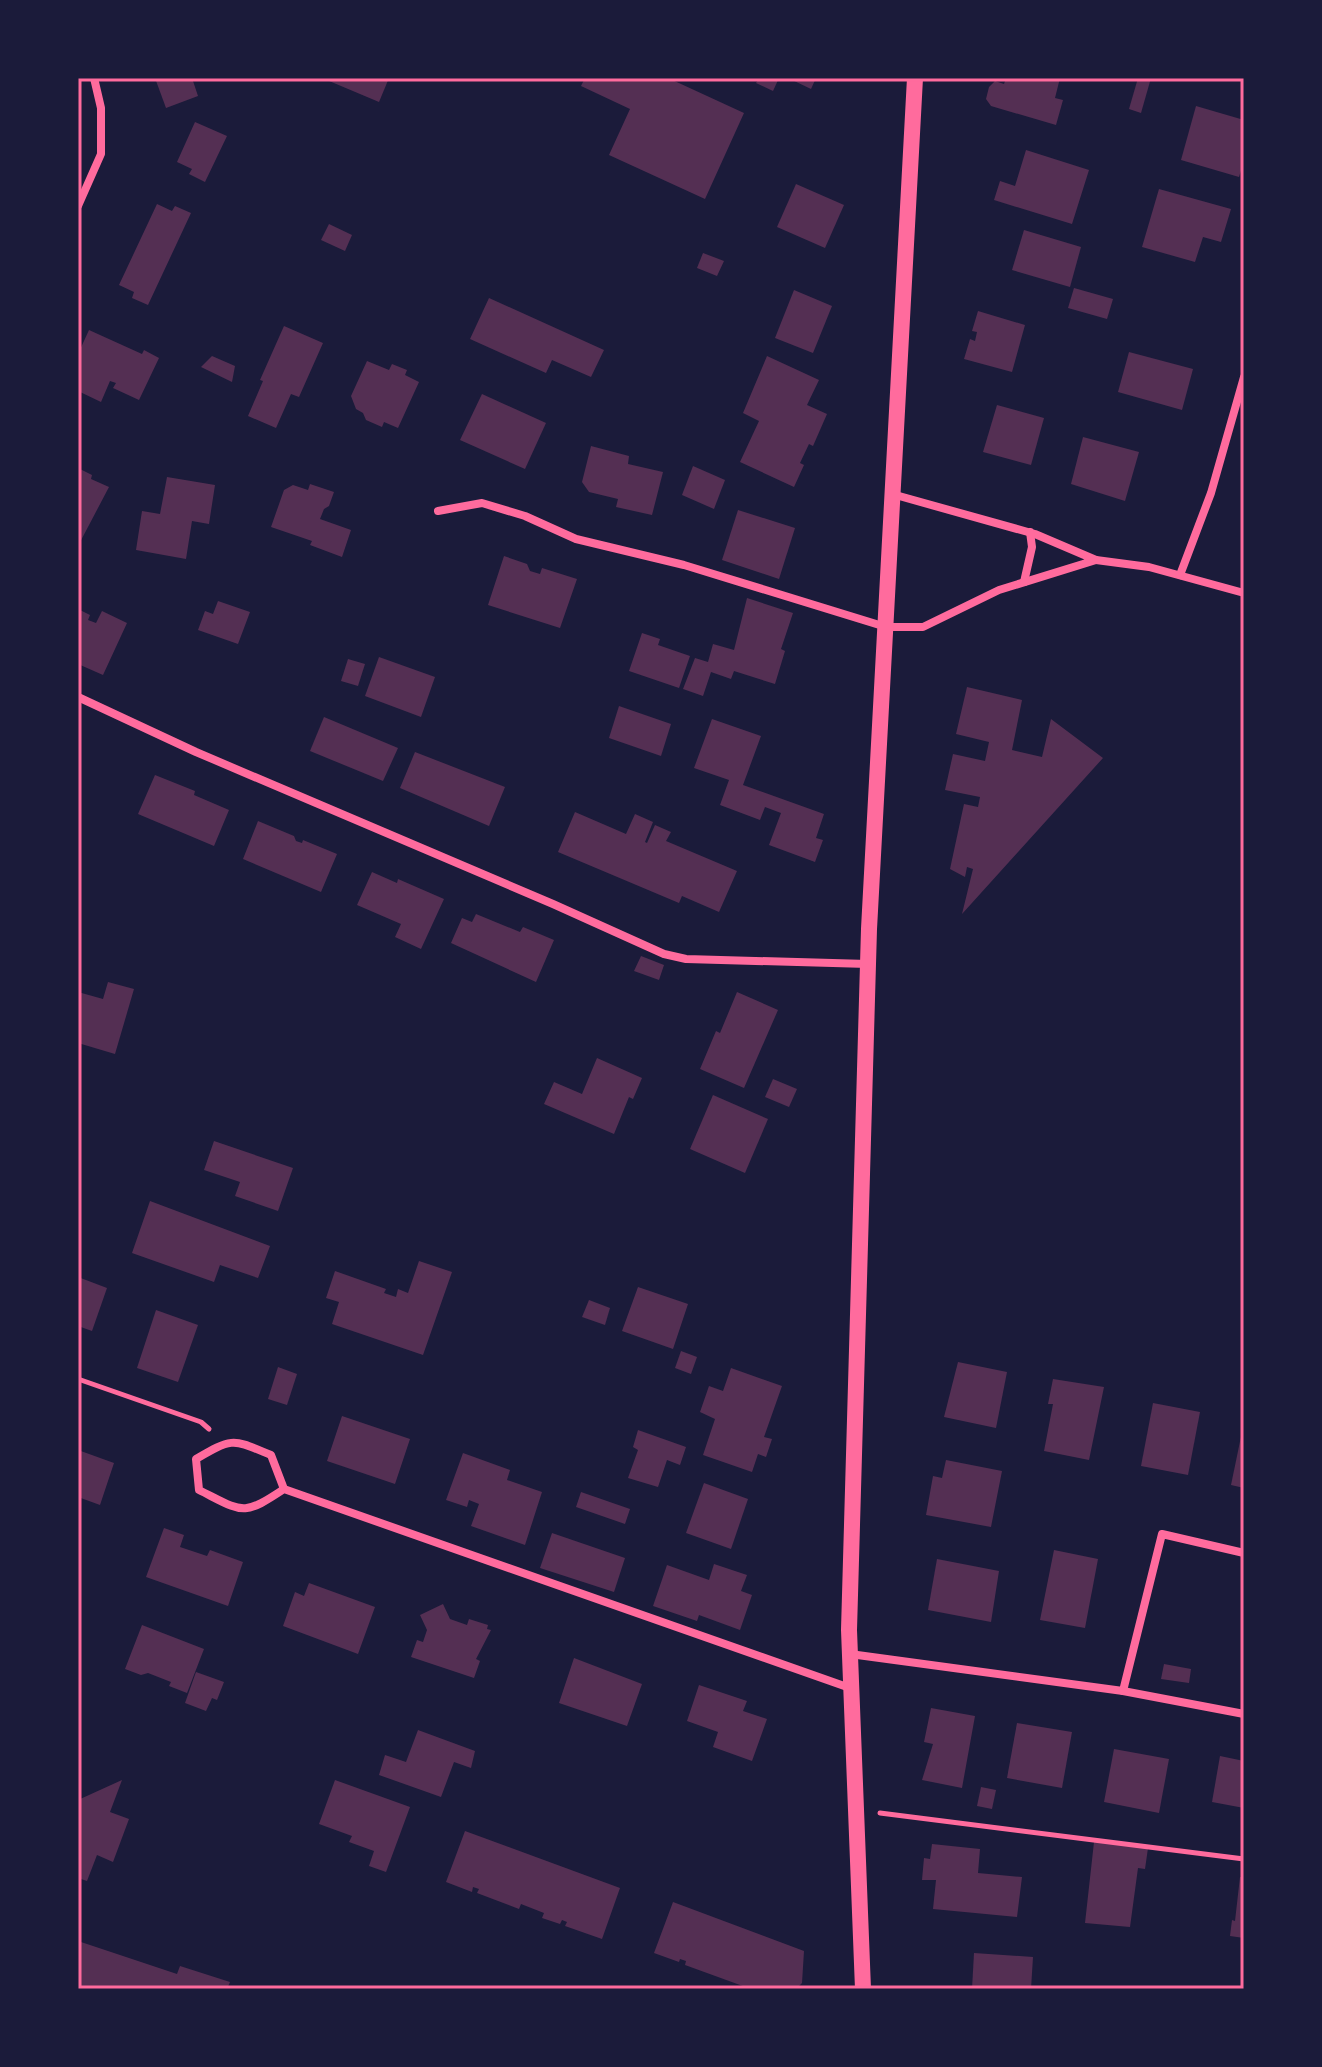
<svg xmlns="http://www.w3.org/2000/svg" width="1322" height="2067" viewBox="0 0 1322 2067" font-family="'Asap Condensed',sans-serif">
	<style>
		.building { fill: #542f53 }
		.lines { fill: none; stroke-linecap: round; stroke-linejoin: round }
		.path { stroke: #ff6b9d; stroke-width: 5 }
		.minor { stroke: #ff6b9d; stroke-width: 8 }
		.secondary { stroke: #ff6b9d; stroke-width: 16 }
		.neatline { fill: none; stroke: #ff6b9d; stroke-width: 3 }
	</style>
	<rect width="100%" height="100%" fill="#1b1b3a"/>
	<g class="building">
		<polygon points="155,78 192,78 198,96 166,108"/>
		<polygon points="322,78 389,78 379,102"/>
		<polygon points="585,78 668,78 744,113 705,199 609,155 630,109 581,86"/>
		<polygon points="759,78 779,78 773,91 756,83"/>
		<polygon points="788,78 816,78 811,89"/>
		<polygon points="1006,78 1060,78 1055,98 1063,100 1056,125 991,106 986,99 989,87 995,81 1004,84"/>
		<polygon points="1138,78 1151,78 1141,113 1129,109"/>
		<polygon points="1196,106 1244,120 1244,161 1239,177 1181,160"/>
		<polygon points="195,122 227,136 205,182 189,174 192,169 177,162"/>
		<polygon points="1026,150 1089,170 1072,224 994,200 1000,181 1015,186"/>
		<polygon points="796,184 844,205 825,248 777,227"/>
		<polygon points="1159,189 1231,209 1221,242 1203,237 1195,262 1142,247"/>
		<polygon points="157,204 172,211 175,206 191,213 148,305 132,298 134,292 119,285"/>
		<polygon points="329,224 352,235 345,251 321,240"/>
		<polygon points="1024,230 1081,247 1070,287 1012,270"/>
		<polygon points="703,253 724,261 717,276 697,268"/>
		<polygon points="1074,288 1113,299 1107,319 1068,308"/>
		<polygon points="794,290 832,306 813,353 775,338"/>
		<polygon points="489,298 604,350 591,377 552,360 546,373 470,339"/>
		<polygon points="978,311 1025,325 1012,372 964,359 970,339 975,341 977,332 972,331"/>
		<polygon points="284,326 323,343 299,397 291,394 276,428 248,416 263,381 260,380"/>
		<polygon points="89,330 142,354 144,350 159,358 139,400 113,388 116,383 110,381 101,402 78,391 78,354"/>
		<polygon points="1129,352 1193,369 1182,410 1118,392"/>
		<polygon points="212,356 235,366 232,382 201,367"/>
		<polygon points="767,356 819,380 807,405 827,414 813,446 809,444 800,463 804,465 794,487 740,462 759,421 743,413"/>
		<polygon points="367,361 389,370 392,364 407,370 405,375 419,382 398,428 384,422 382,427 366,420 363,413 356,409 351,396"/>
		<polygon points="482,394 546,423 525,469 460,440"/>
		<polygon points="997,405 1044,418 1031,465 983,452"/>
		<polygon points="1083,437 1139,452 1125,501 1071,484"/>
		<polygon points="591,446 629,456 628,464 663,472 652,515 616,507 618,499 589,492 582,482"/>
		<polygon points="693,466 725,480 714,509 682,495"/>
		<polygon points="78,468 92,475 91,479 109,487 78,546"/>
		<polygon points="167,477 215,485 209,524 192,521 186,559 136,550 142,511 160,514"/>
		<polygon points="310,484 334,492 329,506 324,509 320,519 351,530 342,557 310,545 312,541 271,527 284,490 293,485 308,490"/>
		<polygon points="738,510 795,528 779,579 722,560"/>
		<polygon points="504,556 527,564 530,571 540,574 542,568 577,579 560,628 488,605"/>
		<polygon points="747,598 793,613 781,649 785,651 775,684 734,671 731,679 711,672 703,696 683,689 695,658 708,662 713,644 734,650"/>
		<polygon points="218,601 250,612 238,644 198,630 205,611 213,614"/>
		<polygon points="78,609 90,615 88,620 96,623 102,611 127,623 103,675 78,664 81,658 78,656"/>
		<polygon points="642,633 660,639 658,645 690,656 679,688 629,671"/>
		<polygon points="379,657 435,677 421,717 365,696"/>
		<polygon points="348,659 365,664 358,686 341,681"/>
		<polygon points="967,687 1022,700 1012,750 1042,757 1051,719 1103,758 962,914 973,869 967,867 965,877 950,869 964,804 978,807 980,797 945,790 953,754 985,761 989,742 956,734"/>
		<polygon points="619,706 671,724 661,756 609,738"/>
		<polygon points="324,717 398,748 383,781 310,751"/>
		<polygon points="712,719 761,736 743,785 824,814 816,838 823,840 815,862 769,845 781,813 765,807 760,820 720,805 729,780 694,768"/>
		<polygon points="415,752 505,787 489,826 400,788"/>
		<polygon points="155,775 195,791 194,795 229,810 214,846 138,814"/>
		<polygon points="575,812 626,834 635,814 653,822 645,842 647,843 655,825 671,832 666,841 737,871 719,912 682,896 679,903 558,852"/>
		<polygon points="258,821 294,836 296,841 302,843 303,840 337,854 321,892 243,859"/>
		<polygon points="372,872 397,883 398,879 444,899 421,949 395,937 401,924 357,905"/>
		<polygon points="476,914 520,932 523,927 554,940 536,982 451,943 462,918 472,922"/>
		<polygon points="641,956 664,965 659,980 634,971"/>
		<polygon points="108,982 134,989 115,1054 78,1043 78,992 103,999"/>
		<polygon points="737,992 778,1010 744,1088 700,1069 716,1031 720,1033"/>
		<polygon points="597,1058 642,1078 633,1099 629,1097 614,1134 544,1104 554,1082 582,1094"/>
		<polygon points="773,1079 797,1089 789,1107 765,1097"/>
		<polygon points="713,1095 768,1119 745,1173 690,1149"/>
		<polygon points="214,1141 293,1168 278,1211 235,1196 240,1182 204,1170"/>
		<polygon points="150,1201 270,1246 258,1278 220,1265 214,1282 132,1253"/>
		<polygon points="419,1261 452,1272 423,1355 332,1324 339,1302 326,1298 335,1271 386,1289 384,1293 396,1297 398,1289 408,1293"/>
		<polygon points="78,1277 107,1288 92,1331 78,1326"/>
		<polygon points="638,1287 688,1304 673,1349 622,1331"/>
		<polygon points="589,1300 610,1308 605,1325 582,1317"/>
		<polygon points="156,1310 198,1325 178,1382 137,1368"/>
		<polygon points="681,1351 697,1357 691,1374 675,1368"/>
		<polygon points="958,1362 1007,1372 996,1428 944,1417"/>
		<polygon points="278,1367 297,1374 287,1405 268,1399"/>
		<polygon points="731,1368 782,1386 764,1437 772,1439 766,1457 758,1454 752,1472 703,1455 715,1419 700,1412 709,1386 723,1391"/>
		<polygon points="1053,1379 1104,1387 1089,1460 1044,1451 1053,1404 1048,1404"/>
		<polygon points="1153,1403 1200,1412 1188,1475 1141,1466"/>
		<polygon points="342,1416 410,1439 395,1484 327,1461"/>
		<polygon points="1243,1427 1244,1427 1244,1488 1231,1485"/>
		<polygon points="638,1430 686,1447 680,1465 667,1460 658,1487 628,1478 638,1450 633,1447"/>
		<polygon points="78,1450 114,1463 100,1505 78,1497"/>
		<polygon points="463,1453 510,1470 507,1480 542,1492 525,1545 471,1526 479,1504 469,1500 467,1507 446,1500"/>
		<polygon points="946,1460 1002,1471 991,1527 926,1515 933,1476 942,1478"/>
		<polygon points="704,1483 748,1499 731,1549 686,1533"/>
		<polygon points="581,1492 630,1509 625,1524 576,1507"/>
		<polygon points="164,1528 184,1535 180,1547 207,1556 210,1550 243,1562 228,1606 146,1577"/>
		<polygon points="552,1533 625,1558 614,1592 540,1568"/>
		<polygon points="1054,1550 1098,1559 1085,1628 1040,1620"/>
		<polygon points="937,1559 999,1571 991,1622 928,1610"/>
		<polygon points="714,1564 747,1575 741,1591 752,1595 740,1630 699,1615 697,1621 653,1606 667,1565 709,1580"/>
		<polygon points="309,1583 375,1607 358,1654 283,1626 295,1592 304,1596"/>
		<polygon points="443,1604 450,1619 467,1625 469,1619 488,1625 487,1629 491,1630 476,1659 480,1661 474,1678 411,1657 417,1640 423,1642 427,1630 420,1615"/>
		<polygon points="142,1625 204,1649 187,1693 169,1686 171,1682 148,1673 141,1675 125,1669"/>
		<polygon points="574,1658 642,1684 627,1726 559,1703"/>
		<polygon points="1164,1664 1191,1669 1189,1683 1161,1679"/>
		<polygon points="196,1672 224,1682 217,1700 212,1698 206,1711 185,1703"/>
		<polygon points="699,1685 747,1701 743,1711 767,1719 752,1761 713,1747 718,1732 687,1721"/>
		<polygon points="931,1708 975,1716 962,1788 922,1780 933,1744 924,1742"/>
		<polygon points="1017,1723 1072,1732 1062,1788 1007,1778"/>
		<polygon points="418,1730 475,1751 471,1768 454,1762 441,1797 379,1775 385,1755 406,1762"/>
		<polygon points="1114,1749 1169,1759 1159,1813 1104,1802"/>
		<polygon points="1220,1756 1244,1761 1244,1808 1212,1802"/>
		<polygon points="122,1780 110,1812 129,1819 113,1862 97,1855 87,1881 78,1878 78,1800"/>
		<polygon points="335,1780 410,1807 386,1872 369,1866 374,1851 349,1842 352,1836 319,1824"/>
		<polygon points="981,1787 996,1790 992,1809 977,1806"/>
		<polygon points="465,1831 620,1888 602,1939 565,1926 567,1922 562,1920 560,1924 542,1918 544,1913 521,1904 519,1909 477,1893 479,1889 473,1887 472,1892 446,1882"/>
		<polygon points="1094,1842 1148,1848 1145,1869 1138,1868 1130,1927 1085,1923"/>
		<polygon points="932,1844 980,1849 978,1873 1022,1877 1017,1917 933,1909 936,1880 922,1880 924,1858 930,1859"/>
		<polygon points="1240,1877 1244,1877 1244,1938 1230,1936 1232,1920 1235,1921"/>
		<polygon points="673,1902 804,1951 802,1983 796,1989 751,1989 685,1965 686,1961 680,1959 679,1962 654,1953"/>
		<polygon points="78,1941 177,1974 180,1966 230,1982 227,1989 78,1989"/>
		<polygon points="974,1953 1033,1957 1031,1989 972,1989"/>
	</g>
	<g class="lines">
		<g class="path">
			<polyline points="78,1379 201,1422 209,1429"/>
			<polyline points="880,1813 1244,1859"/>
		</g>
		<g class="minor">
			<polyline points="78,206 101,154 101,108 94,78"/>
			<polyline points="438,511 482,503 525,516 576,539 684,565 886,627 923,627 999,590 1096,560 1035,534 892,494"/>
			<polyline points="1096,560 1149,567 1244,593"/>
			<polyline points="1180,575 1211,493 1244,377"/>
			<polyline points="1024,582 1032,547 1030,532"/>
			<polyline points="78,697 196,752 553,904 664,954 686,959 868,964"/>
			<path d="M284,1489c-42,28 -41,23 -85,1l-3,-31c38,-22 36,-20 75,-4l13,34 566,199"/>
			<polyline points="850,1654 1123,1691 1244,1714"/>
			<polyline points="1123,1691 1162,1534 1244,1553"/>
		</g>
		<polyline class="secondary" points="863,1989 849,1630 869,929 915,78"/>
	</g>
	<rect width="1322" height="2067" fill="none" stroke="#1b1b3a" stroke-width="160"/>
	<rect x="80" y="80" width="1162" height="1907" class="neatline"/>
</svg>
